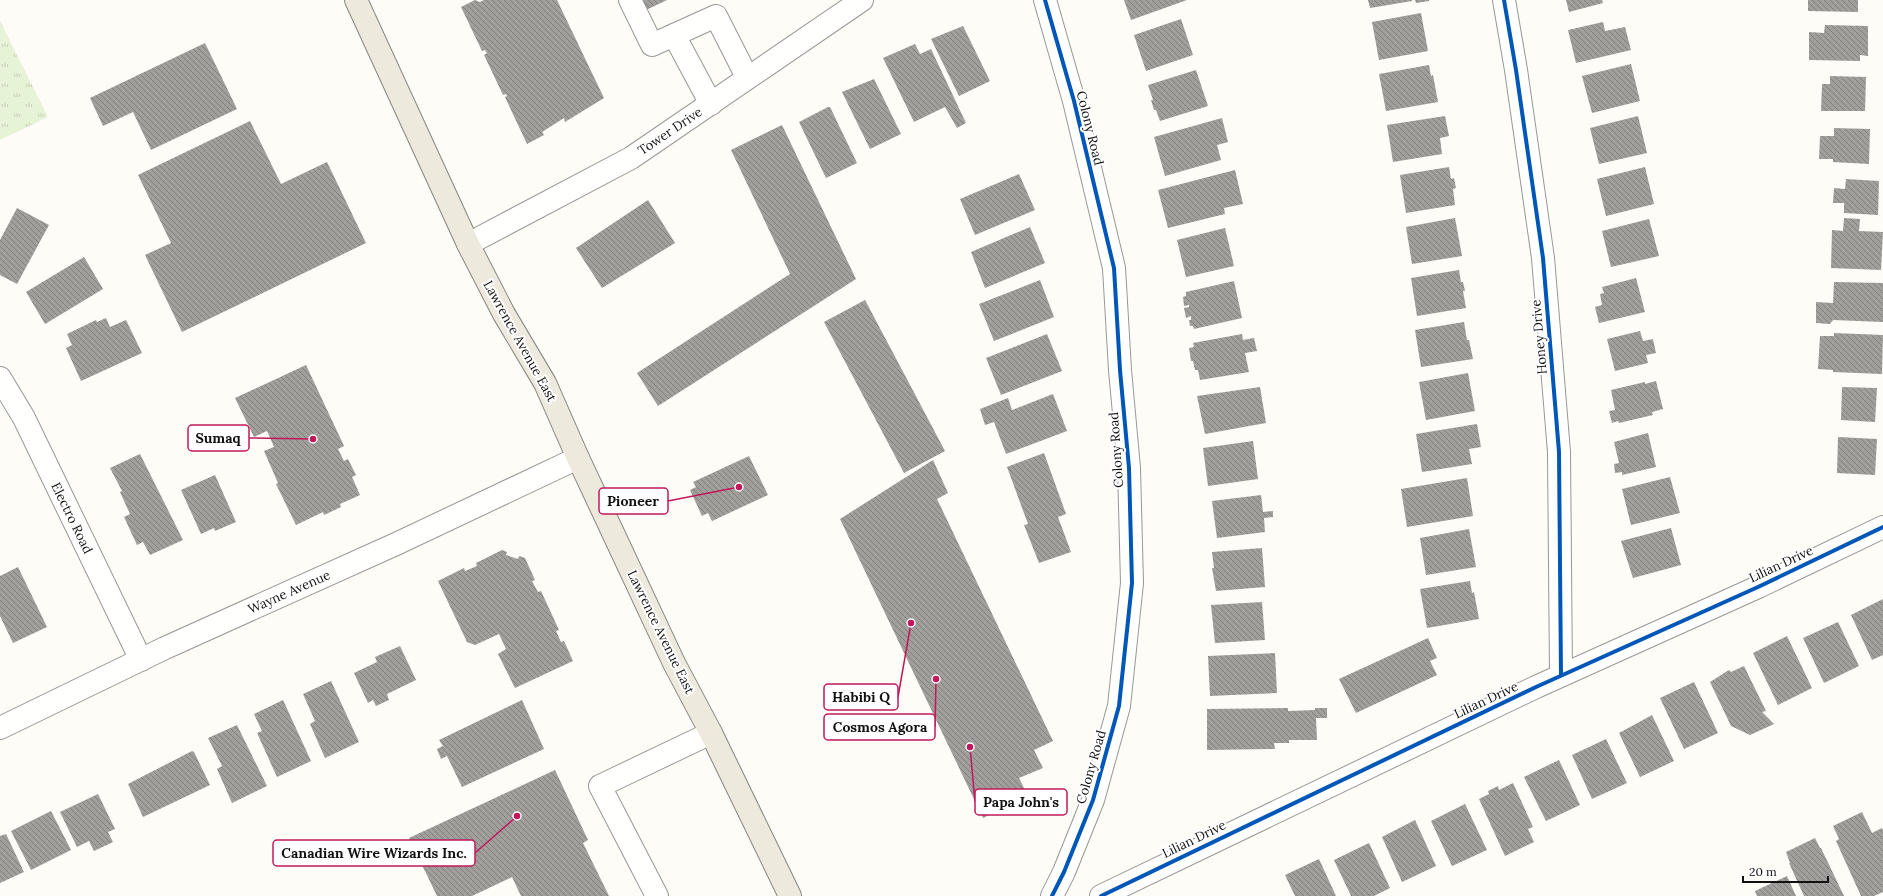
<svg xmlns="http://www.w3.org/2000/svg" width="1883" height="896" viewBox="0 0 1883 896" font-family="Lora,serif">
	<style>
		.grass { fill: url(#grass-tufts) }
		.building { fill: url(#building-back-hatch) }
		.lines { fill: none; stroke-linecap: round; stroke-linejoin: round }
		.minor-casing { stroke: #979795; stroke-width: 24 }
		.major-casing { stroke: #858482; stroke-width: 24 }
		.minor { stroke: #fffffe; stroke-width: 22 }
		.major { stroke: #ede9dc; stroke-width: 22 }
		.cycleway-casing { stroke: #fff; stroke-width: 6 }
		.cycleway { stroke: #0057b8; stroke-width: 4 }
		.labels { text-anchor: middle; dominant-baseline: central; stroke-width: 4; stroke-linejoin: round; paint-order: stroke }
		.street-label { font-size: 13px; fill: #111; stroke: #fff }
		.leader { fill: none; stroke: #c2185b; stroke-width: 1.5 }
		.callout-dot { fill: #c2185b; stroke: #fff; stroke-width: 1.5 }
		.callout { fill: #fff; stroke: #c2185b; stroke-width: 1.5 }
		.callout-label { font-size: 14px; text-anchor: middle; font-weight: bold; fill: #111 }
	</style>
	<defs>
		<pattern id="grass-tufts" width="24" height="20" patternUnits="userSpaceOnUse"><rect width="24" height="20" fill="#e7f3d7"/><path d="M3 7l-1-3M5 7V3M7 7l1-3M15 17l-1-3M17 17v-4M19 17l1-3" fill="none" stroke="#c5cfb8"/></pattern>
		<pattern id="building-back-hatch" width="6" height="6" patternUnits="userSpaceOnUse"><rect width="6" height="6" fill="#a19f9c"/><path d="M-1 5l2 2M0 0l6 6M5-1l2 2" fill="none" stroke="#82807e"/></pattern>
	</defs>
	<rect width="100%" height="100%" fill="#fdfcf7"/>
	<polygon class="grass" points="0,21 48,117 0,140"/>
	<g class="building">
		<polygon points="475,0 480,2 484,0 557,0 604,98 565,122 564,118 542,132 544,135 527,144 505,97 507,96 506,94 503,95 484,55 487,53 485,50 482,51 461,7"/>
		<polygon points="634,0 667,0 640,13"/>
		<polygon points="1124,0 1187,0 1131,20"/>
		<polygon points="1368,0 1412,0 1412,1 1370,8"/>
		<polygon points="1415,0 1429,0 1429,1 1416,3"/>
		<polygon points="1566,0 1602,0 1603,3 1569,12"/>
		<polygon points="1808,0 1858,0 1858,12 1808,11"/>
		<polygon points="1421,13 1428,51 1379,60 1372,22"/>
		<polygon points="1181,19 1193,55 1146,71 1134,35"/>
		<polygon points="1603,22 1605,31 1625,27 1631,50 1576,63 1568,30"/>
		<polygon points="1825,25 1868,26 1868,56 1860,55 1860,61 1809,60 1809,32 1824,33"/>
		<polygon points="963,26 990,81 959,96 931,39"/>
		<polygon points="205,43 237,109 151,150 133,112 103,126 90,98"/>
		<polygon points="915,44 920,54 931,49 966,123 957,128 945,107 914,122 883,58"/>
		<polygon points="1631,64 1640,101 1592,113 1582,76"/>
		<polygon points="1429,65 1431,76 1433,75 1438,102 1386,111 1379,74"/>
		<polygon points="1196,70 1208,106 1160,121 1156,110 1154,110 1151,100 1153,100 1148,85"/>
		<polygon points="1830,76 1866,77 1865,111 1821,111 1822,84 1830,84"/>
		<polygon points="874,79 901,134 870,149 842,92"/>
		<polygon points="828,107 830,107 857,163 826,178 799,122"/>
		<polygon points="1445,116 1449,136 1440,138 1442,154 1393,162 1387,125"/>
		<polygon points="1638,116 1647,153 1599,164 1590,128"/>
		<polygon points="1222,118 1228,142 1217,145 1221,160 1165,176 1154,137"/>
		<polygon points="250,121 281,184 327,162 366,243 182,332 145,255 171,243 138,175"/>
		<polygon points="782,125 856,279 658,406 637,373 790,274 731,150"/>
		<polygon points="1834,128 1870,129 1869,164 1833,162 1833,159 1819,159 1820,136 1834,136"/>
		<polygon points="1449,167 1451,179 1454,178 1456,188 1453,189 1455,205 1406,213 1400,175"/>
		<polygon points="1645,167 1654,204 1606,216 1597,179"/>
		<polygon points="1235,170 1243,204 1224,208 1225,214 1168,228 1158,190"/>
		<polygon points="1019,174 1035,210 975,235 960,199"/>
		<polygon points="1846,179 1879,181 1878,215 1844,213 1844,203 1833,203 1834,188 1845,189"/>
		<polygon points="648,200 675,243 602,288 576,248"/>
		<polygon points="17,208 49,225 17,284 0,275 0,240"/>
		<polygon points="1455,218 1462,256 1412,264 1406,227"/>
		<polygon points="1844,218 1860,219 1859,231 1883,232 1881,270 1831,268 1832,230 1843,231"/>
		<polygon points="1649,219 1659,256 1611,267 1602,231"/>
		<polygon points="1030,227 1045,263 985,288 971,252"/>
		<polygon points="1225,228 1234,266 1186,277 1177,240"/>
		<polygon points="84,257 103,289 45,324 26,292"/>
		<polygon points="1459,270 1461,282 1463,282 1465,291 1463,291 1466,308 1417,316 1411,278"/>
		<polygon points="1636,278 1645,312 1599,323 1595,307 1602,305 1600,294 1604,293 1602,287"/>
		<polygon points="1040,280 1054,317 994,341 979,304"/>
		<polygon points="1234,281 1242,318 1194,329 1193,326 1190,326 1189,320 1191,320 1191,316 1186,318 1184,308 1189,307 1189,305 1184,306 1183,297 1186,296 1186,292"/>
		<polygon points="1834,282 1883,283 1883,322 1833,320 1830,324 1816,323 1816,302 1833,303"/>
		<polygon points="865,300 945,451 904,473 824,322"/>
		<polygon points="106,318 110,327 126,320 142,353 81,381 66,348 72,345 67,334 96,320 97,322"/>
		<polygon points="1464,322 1467,340 1469,340 1473,359 1421,367 1415,330"/>
		<polygon points="1640,331 1643,341 1653,339 1656,353 1646,355 1648,363 1615,371 1607,339"/>
		<polygon points="1834,333 1883,335 1882,374 1833,372 1833,370 1818,369 1820,336 1834,336"/>
		<polygon points="1047,334 1062,371 1001,395 986,358"/>
		<polygon points="1242,334 1243,340 1254,338 1257,351 1245,353 1249,372 1200,380 1198,370 1195,370 1193,361 1191,361 1189,348 1194,347 1193,343"/>
		<polygon points="306,365 344,446 338,449 344,461 348,459 356,475 352,477 360,495 340,504 341,507 324,515 323,512 296,525 276,484 278,483 264,451 274,447 267,431 254,437 235,398"/>
		<polygon points="1468,373 1475,411 1426,420 1419,382"/>
		<polygon points="1656,381 1663,409 1652,412 1653,415 1619,423 1618,421 1612,423 1609,411 1615,410 1611,390 1645,382 1645,384"/>
		<polygon points="1260,387 1266,423 1205,434 1197,396"/>
		<polygon points="1842,387 1877,388 1875,422 1841,420"/>
		<polygon points="1053,394 1067,431 1006,454 994,422 985,425 980,409 1008,398 1012,410"/>
		<polygon points="1477,424 1481,447 1469,449 1472,464 1422,472 1416,434"/>
		<polygon points="1648,433 1656,467 1622,475 1622,472 1615,473 1614,464 1619,463 1614,442"/>
		<polygon points="1838,437 1877,439 1875,475 1837,473"/>
		<polygon points="1253,441 1258,479 1208,486 1203,448"/>
		<polygon points="1044,453 1066,514 1058,517 1071,552 1039,563 1024,525 1028,524 1007,467"/>
		<polygon points="140,454 183,540 150,555 143,542 137,545 124,517 130,514 120,492 122,491 110,468"/>
		<polygon points="749,456 768,495 712,521 708,513 702,516 690,490 696,487 693,482"/>
		<polygon points="933,460 948,493 937,499 1053,741 1034,750 1043,768 1019,778 1028,796 983,818 840,519"/>
		<polygon points="215,475 236,522 215,531 214,528 201,534 181,490"/>
		<polygon points="1670,477 1680,513 1631,525 1622,489"/>
		<polygon points="1467,478 1473,516 1407,527 1401,489"/>
		<polygon points="1261,495 1263,512 1273,511 1273,517 1264,518 1265,532 1217,538 1212,501"/>
		<polygon points="1671,528 1681,565 1633,578 1621,541"/>
		<polygon points="1469,529 1476,567 1426,575 1420,538"/>
		<polygon points="1262,548 1265,587 1216,591 1212,568 1214,568 1212,552"/>
		<polygon points="502,550 507,552 506,555 518,559 519,556 525,558 535,580 532,581 538,592 541,591 559,630 556,631 561,642 564,641 573,661 515,688 498,654 506,649 499,634 475,645 467,642 438,581 464,568 465,571 477,566 476,563"/>
		<polygon points="18,567 47,627 13,643 0,616 0,576"/>
		<polygon points="1470,581 1472,593 1474,592 1479,619 1427,628 1420,589"/>
		<polygon points="1883,599 1883,655 1872,660 1851,615"/>
		<polygon points="1262,602 1265,640 1215,643 1211,605"/>
		<polygon points="1838,622 1859,666 1824,683 1803,638"/>
		<polygon points="1787,636 1812,688 1778,705 1753,653"/>
		<polygon points="1428,638 1437,658 1430,661 1437,675 1356,713 1339,679"/>
		<polygon points="400,646 416,680 387,694 389,700 376,706 373,700 368,703 354,673 377,662 375,657"/>
		<polygon points="1275,653 1277,693 1210,696 1208,656"/>
		<polygon points="1744,666 1766,711 1762,712 1774,724 1750,735 1731,726 1710,682 1729,670 1731,672"/>
		<polygon points="331,681 359,742 325,758 310,724 315,721 303,694"/>
		<polygon points="1694,682 1718,733 1684,749 1660,698"/>
		<polygon points="283,700 311,761 277,777 257,733 262,731 254,714"/>
		<polygon points="522,700 544,749 462,787 447,756 441,759 437,749 443,746 439,740"/>
		<polygon points="1288,708 1288,711 1315,710 1315,708 1327,708 1327,718 1316,718 1317,740 1289,740 1289,743 1274,743 1275,749 1207,750 1207,709"/>
		<polygon points="1652,715 1674,761 1640,777 1619,733"/>
		<polygon points="237,725 267,786 232,803 217,769 222,766 208,738"/>
		<polygon points="1606,739 1627,783 1592,799 1572,755"/>
		<polygon points="192,751 194,752 210,785 143,817 128,784"/>
		<polygon points="1559,760 1580,805 1546,821 1524,777"/>
		<polygon points="555,770 588,840 583,843 609,896 521,896 512,877 472,896 437,896 409,838"/>
		<polygon points="1513,783 1533,827 1528,829 1534,842 1505,856 1479,799 1489,794 1488,791 1498,786 1499,790"/>
		<polygon points="98,794 115,829 108,832 113,842 94,851 89,841 77,847 60,812"/>
		<polygon points="1465,804 1487,850 1452,866 1431,821"/>
		<polygon points="51,811 71,850 31,870 11,831"/>
		<polygon points="1862,812 1872,833 1882,828 1883,830 1883,892 1874,896 1861,896 1836,841 1839,839 1833,826"/>
		<polygon points="1415,820 1436,866 1402,882 1382,837"/>
		<polygon points="6,834 24,872 0,883 0,836"/>
		<polygon points="1815,838 1820,848 1821,848 1844,896 1804,896 1789,863 1790,863 1786,852"/>
		<polygon points="1369,843 1390,888 1374,896 1351,896 1334,860"/>
		<polygon points="1319,859 1336,896 1295,896 1285,875"/>
		<polygon points="1787,876 1796,896 1757,896 1755,891"/>
	</g>
	<g class="lines">
		<g class="minor-casing">
			<g id="minor">
				<polyline points="630,0 652,45 674,35 711,104"/>
				<polyline points="1045,0 1074,101 1114,268 1120,370 1129,468 1132,583 1119,706 1093,800 1064,872 1052,896"/>
				<polyline points="1504,0 1516,70 1543,258 1559,452 1561,675"/>
				<polyline points="674,35 716,16 747,77"/>
				<polyline points="468,244 631,158 862,0"/>
				<polyline points="0,378 24,418 141,660"/>
				<polyline points="0,728 165,648 396,544 578,458"/>
				<polyline points="657,896 600,786 711,733"/>
				<polyline points="1101,896 1536,687 1758,587 1883,527"/>
			</g>
		</g>
		<g class="major-casing">
			<polyline id="major" points="356,0 468,244 504,314 545,383 578,458 674,663 711,733 790,896"/>
		</g>
		<use href="#minor" class="minor"/>
		<use href="#major" class="major"/>
		<g class="cycleway-casing">
			<g id="cycleway">
				<polyline points="1045,0 1074,101 1114,268 1120,370 1129,468 1132,583 1119,706 1093,800 1064,872 1052,896"/>
				<polyline points="1504,0 1516,70 1543,258 1559,452 1561,675"/>
				<polyline points="1101,896 1536,687 1758,587 1883,527"/>
			</g>
		</g>
		<use href="#cycleway" class="cycleway"/>
	</g>
	<g class="labels">
		<g class="street-label">
			<text transform="translate(1090 128) rotate(76)">Colony Road</text>
			<text transform="translate(670 131) rotate(-34)">Tower Drive</text>
			<text transform="translate(1539 337) rotate(-95)">Honey Drive</text>
			<text transform="translate(520 341) rotate(61)">Lawrence Avenue East</text>
			<text transform="translate(1116 450) rotate(-94)">Colony Road</text>
			<text transform="translate(72 518) rotate(64)">Electro Road</text>
			<text transform="translate(1781 564) rotate(-25)">Lilian Drive</text>
			<text transform="translate(289 592) rotate(-24)">Wayne Avenue</text>
			<text transform="translate(661 632) rotate(64)">Lawrence Avenue East</text>
			<text transform="translate(1486 700) rotate(-25)">Lilian Drive</text>
			<text transform="translate(1091 767) rotate(-74)">Colony Road</text>
			<text transform="translate(1194 839) rotate(-26)">Lilian Drive</text>
		</g>
	</g>
	<path class="leader" d="M313 439L249 438M739 487L668 501M911 623L898 697M936 679L935 727M970 747L975 802M517 816L475 853"/>
	<g class="callout-dot">
		<circle cx="313" cy="439" r="4"/>
		<circle cx="739" cy="487" r="4"/>
		<circle cx="911" cy="623" r="4"/>
		<circle cx="936" cy="679" r="4"/>
		<circle cx="970" cy="747" r="4"/>
		<circle cx="517" cy="816" r="4"/>
	</g>
	<g class="callout">
		<rect x="188" y="425" width="61" height="26" rx="4"/>
		<rect x="599" y="488" width="69" height="26" rx="4"/>
		<rect x="824" y="684" width="74" height="26" rx="4"/>
		<rect x="824" y="714" width="111" height="26" rx="4"/>
		<rect x="975" y="789" width="92" height="26" rx="4"/>
		<rect x="273" y="840" width="202" height="26" rx="4"/>
	</g>
	<g class="callout-label">
		<text x="218" y="443">Sumaq</text>
		<text x="633" y="506">Pioneer</text>
		<text x="861" y="702">Habibi Q</text>
		<text x="880" y="732">Cosmos Agora</text>
		<text x="1021" y="807">Papa John's</text>
		<text x="374" y="858">Canadian Wire Wizards Inc.</text>
	</g>
	<path d="M1743 876v6h85v-6" fill="none" stroke="#111111" stroke-width="2"/>
	<text x="1749" y="876" font-size="12" fill="#111111" stroke="#ffffff" stroke-width="3" paint-order="stroke">20 m</text>
</svg>
